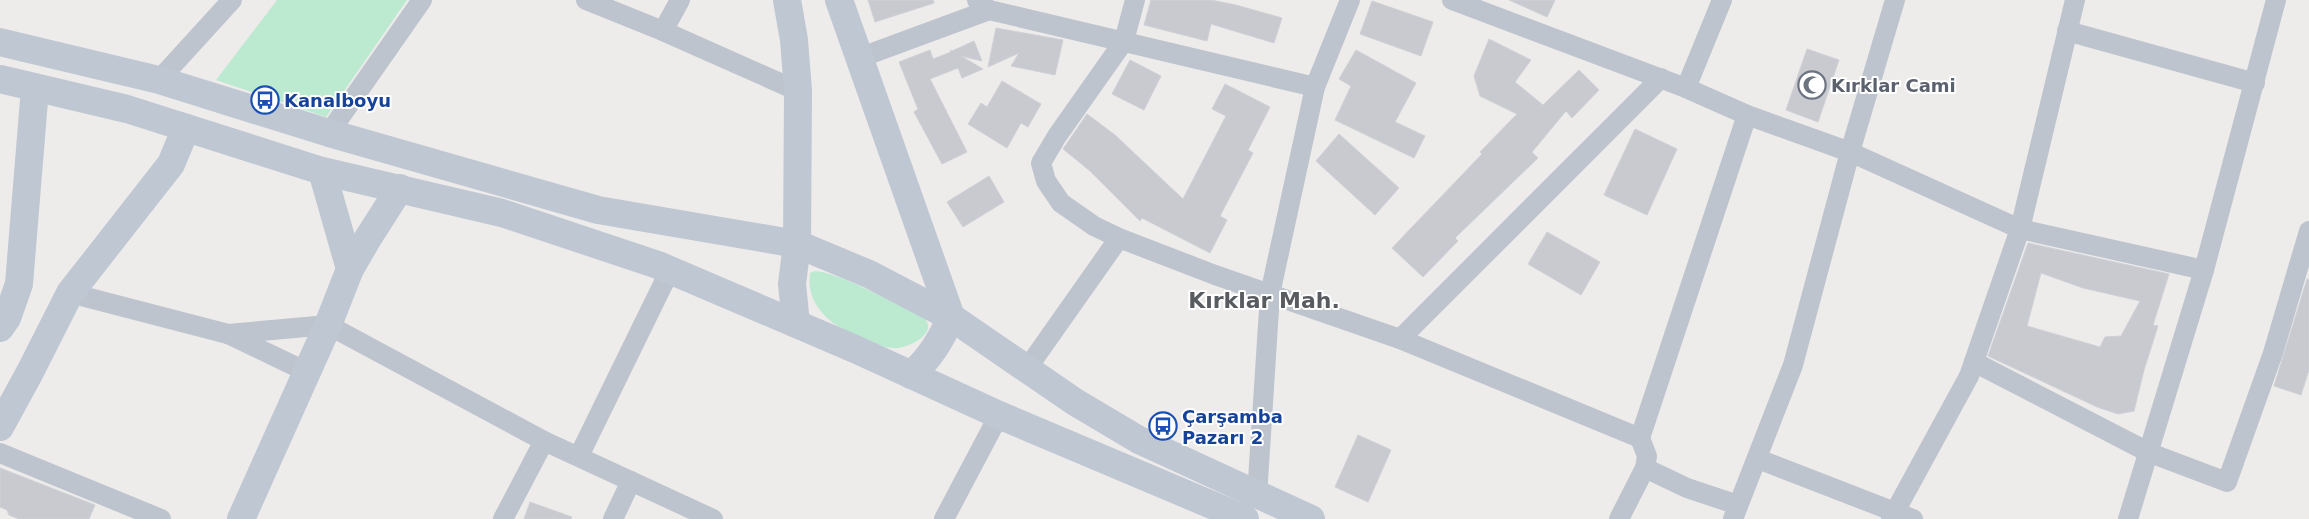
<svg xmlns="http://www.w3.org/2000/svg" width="2309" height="519" viewBox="0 0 2309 519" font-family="'DejaVu Sans',sans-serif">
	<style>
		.green { fill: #bbead1 }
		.building { fill: #c8cad0; stroke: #cfd1d7; fill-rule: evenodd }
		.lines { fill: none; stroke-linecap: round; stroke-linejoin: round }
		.street { stroke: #bdc4cd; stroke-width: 20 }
		.secondary { stroke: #bfc7d3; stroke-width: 28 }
		.labels { text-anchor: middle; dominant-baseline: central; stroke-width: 4; stroke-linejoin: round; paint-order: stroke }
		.worship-label { font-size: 18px; font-weight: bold; fill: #5b616d; stroke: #fff; text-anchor: start }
		.transit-label { font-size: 18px; font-weight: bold; fill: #164399; stroke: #fff; text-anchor: start }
		.district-label { font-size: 22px; font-weight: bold; fill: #585b5f; stroke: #fff }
	</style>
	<rect width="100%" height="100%" fill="#eeebeb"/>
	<g class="green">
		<polygon points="277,0 407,0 326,117 216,80"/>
		<path d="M815,271c26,2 83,34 109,47 15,15 -14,29 -27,30 -11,1 -24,-5 -34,-9 -28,-11 -58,-31 -53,-66z"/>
	</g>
	<g class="building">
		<polygon points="868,0 933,0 934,3 875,22"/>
		<polygon points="1151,0 1211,0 1236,5 1282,18 1274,43 1211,24 1207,41 1144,25"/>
		<polygon points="1509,0 1555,0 1547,17"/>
		<polygon points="1372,1 1433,22 1421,56 1360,34"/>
		<polygon points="996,28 1063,40 1055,75 1011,66 1019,53 988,67"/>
		<polygon points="1489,39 1531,60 1515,82 1543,105 1579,70 1599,90 1572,118 1566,111 1532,152 1538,158 1455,238 1458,241 1423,277 1392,248 1482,154 1480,152 1517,114 1480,96 1474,76"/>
		<polygon points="974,41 982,61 961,56 983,69 962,78 958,68 930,79 967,152 942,164 914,112 918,109 899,62 930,50 933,59 951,52 950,50 952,51"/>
		<polygon points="1807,49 1839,60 1818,122 1786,110"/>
		<polygon points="1356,50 1416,83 1395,122 1425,136 1414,158 1335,120 1351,86 1339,79"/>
		<polygon points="1130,60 1161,76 1144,110 1112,94"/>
		<polygon points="1002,81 1041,104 1028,127 1021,123 1007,148 968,124 981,103 987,107"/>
		<polygon points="1225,84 1270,107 1248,150 1253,153 1220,216 1227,220 1210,253 1142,218 1140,221 1090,171 1063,149 1087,114 1115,135 1183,199 1226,116 1212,109"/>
		<polygon points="1635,129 1677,149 1647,215 1604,195"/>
		<polygon points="1339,134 1399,188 1375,215 1316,161"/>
		<polygon points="989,176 1004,202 963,227 947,202"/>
		<polygon points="1547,232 1600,262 1581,295 1528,264"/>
		<path d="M2028,243l141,31 -16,51 5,1 -14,44 -10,41 -16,3 -21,-7 -109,-51zM2041,273l42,15 57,13 -19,35 -16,1 -5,10 -73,-21z"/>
		<polygon points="2307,279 2309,279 2309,370 2301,395 2274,386"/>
		<polygon points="1358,435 1391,450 1368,502 1335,487"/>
		<polygon points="0,468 95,505 89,519 19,519 9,515 7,510 0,507"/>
		<polygon points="530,502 572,517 571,519 524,519"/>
	</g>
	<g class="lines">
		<g class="street">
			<polyline points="586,0 663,31 798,91"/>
			<polyline points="977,0 989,10 1315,87"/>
			<polyline points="1135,0 1124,41 1057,136 1041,163 1046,181 1061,203 1094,226 1119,238 1215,275 1400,339 1640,438 1647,456 1645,468 1687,488 1738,505"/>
			<polyline points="1452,0 1686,88 1747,115 1850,152 2020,229 2204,270"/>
			<polyline points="663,31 680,0"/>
			<polyline points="2067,31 2255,83"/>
			<polyline points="859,58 989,10"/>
			<polyline points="159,80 232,0"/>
			<polyline points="1686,88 1722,0"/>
			<polyline points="329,133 422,0"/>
			<polyline points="70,293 228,334 307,372"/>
			<polyline points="228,334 328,325 544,441 713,519"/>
			<polyline points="1400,339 1661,78"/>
			<polyline points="1974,362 2150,453 2227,482 2273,353 2309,231"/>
			<polyline points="1026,370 1119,238"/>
			<polyline points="1640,438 1747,115"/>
			<polyline points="0,453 161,519"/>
			<polyline points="579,456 670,270"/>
			<polyline points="1758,459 1913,519"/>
			<polyline points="1257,496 1270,294 1315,87 1350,0"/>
			<polyline points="503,519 544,441"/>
			<polyline points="613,519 631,481"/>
			<polyline points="944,519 999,415"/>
			<polyline points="1619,519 1645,468"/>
			<polyline points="1733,519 1793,365 1850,152 1895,0"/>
			<polyline points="1891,519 1969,376 2020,229 2075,0"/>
			<polyline points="2128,519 2204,270 2276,0"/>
		</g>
		<g class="secondary">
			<polyline points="787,0 794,40 798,91 797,244 792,284 796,324"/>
			<path d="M839,0l112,317c-10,23 -21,41 -40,58"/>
			<polyline points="0,42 159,80 329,133 598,210 797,244 869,274 951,317 1075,402 1139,440 1311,519"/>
			<polyline points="0,79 127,109 322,171 502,213 658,265 855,349 999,415 1245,519"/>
			<polyline points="322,171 350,269"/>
			<polyline points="0,328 7,318 19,284 35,88"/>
			<polyline points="0,427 30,372 70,293 171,164 186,128"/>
			<polyline points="241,519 328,325 350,269 368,238 400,188"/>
		</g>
	</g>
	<defs>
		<g id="mosque-ring" transform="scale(1.4375)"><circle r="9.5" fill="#fff" stroke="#6b7280" stroke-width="1.5"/><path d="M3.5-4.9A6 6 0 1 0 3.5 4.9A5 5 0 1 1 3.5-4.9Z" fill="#6b7280"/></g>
		<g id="bus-ring" transform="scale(1.4375)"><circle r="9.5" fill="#fff" stroke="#1a4fb4" stroke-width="1.5"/><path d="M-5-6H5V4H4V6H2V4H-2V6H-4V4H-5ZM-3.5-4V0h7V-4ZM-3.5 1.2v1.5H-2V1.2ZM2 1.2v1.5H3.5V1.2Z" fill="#1a4fb4"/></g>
	</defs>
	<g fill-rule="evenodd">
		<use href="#mosque-ring" x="1812" y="85"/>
		<use href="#bus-ring" x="265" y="100"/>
		<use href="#bus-ring" x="1163" y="426"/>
	</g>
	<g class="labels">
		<g class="worship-label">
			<text x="1831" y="85">Kırklar Cami</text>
		</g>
		<g class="transit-label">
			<text x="284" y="100">Kanalboyu</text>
			<text x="1182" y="416">Çarşamba<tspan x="1182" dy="21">Pazarı 2</tspan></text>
		</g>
		<g class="district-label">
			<text x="1264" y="300">Kırklar Mah.</text>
		</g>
	</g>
</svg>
